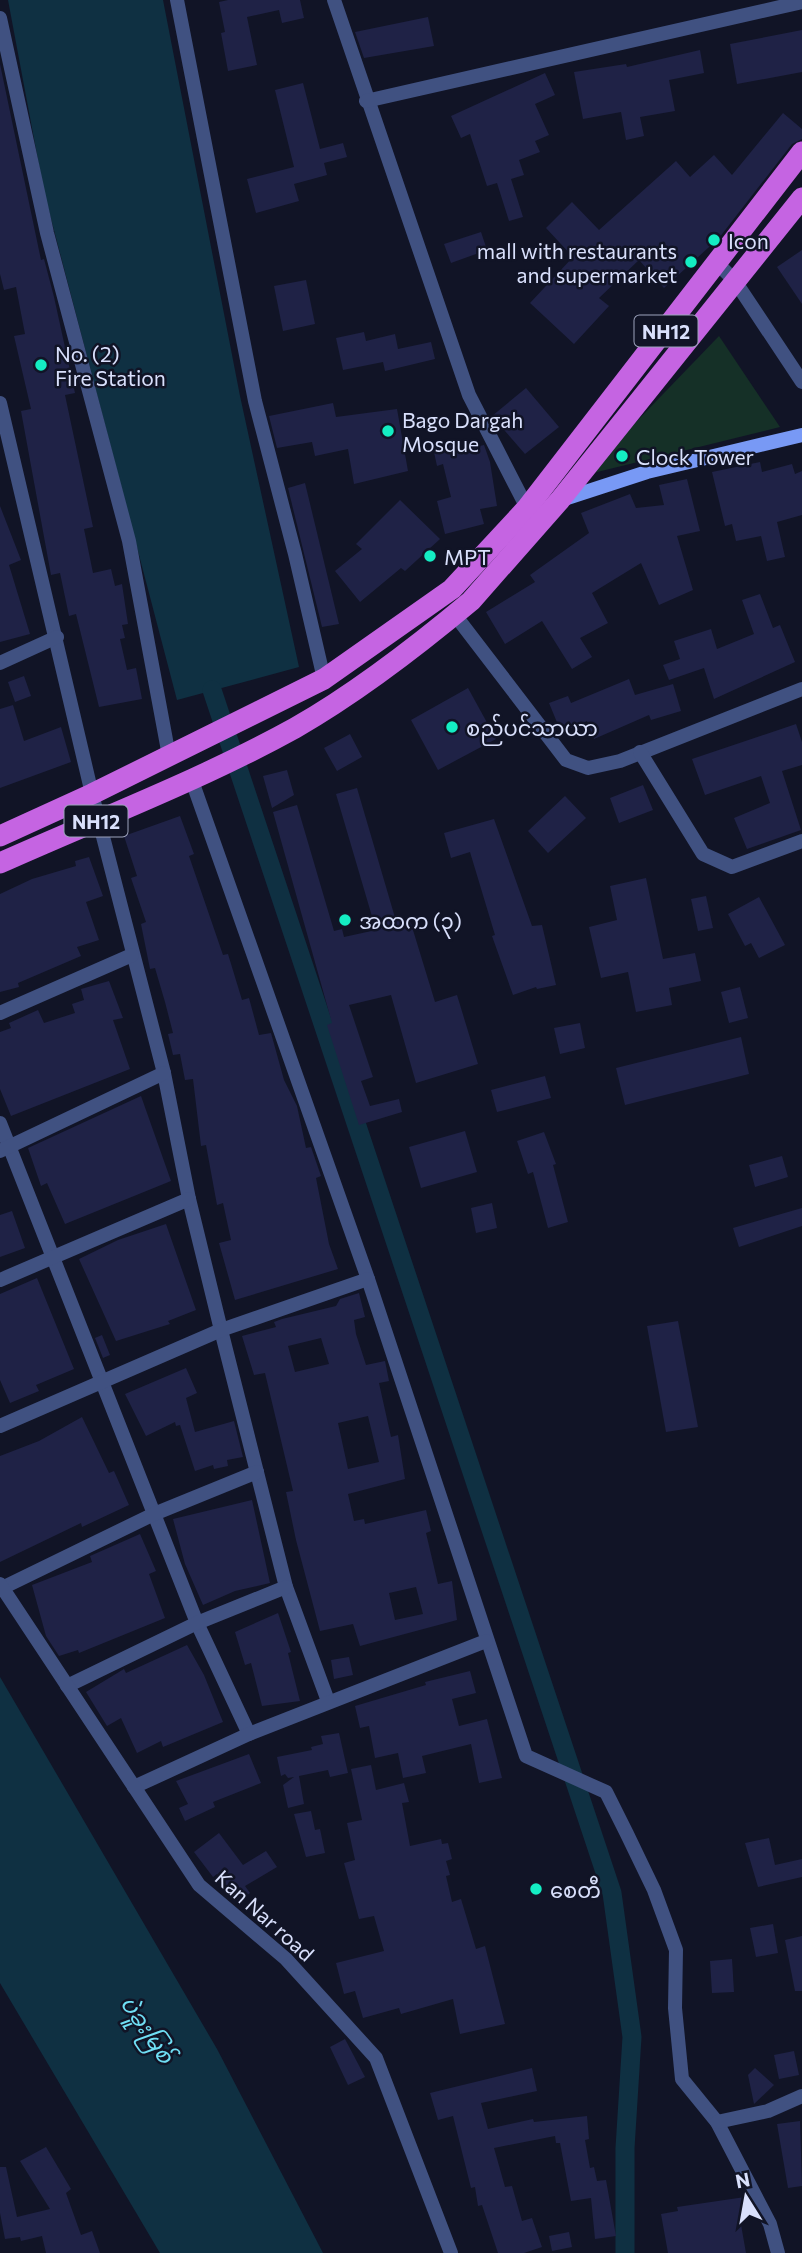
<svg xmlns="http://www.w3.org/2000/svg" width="802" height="2253" viewBox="0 0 802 2253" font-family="Commissioner,'Noto Sans Myanmar',sans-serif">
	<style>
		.green { fill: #153027 }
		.water { fill: #0f3042 }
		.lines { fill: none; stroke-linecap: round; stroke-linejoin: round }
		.canal { stroke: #0f3042; stroke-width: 19 }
		.building { fill: #1f2246; fill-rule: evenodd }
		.minor { stroke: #405181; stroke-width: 14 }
		.tertiary { stroke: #405181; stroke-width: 14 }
		.secondary { stroke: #7899f5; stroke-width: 14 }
		.trunk { stroke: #c564e2; stroke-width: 21 }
		.poi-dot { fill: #14edc3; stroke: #111426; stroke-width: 2.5 }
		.labels { text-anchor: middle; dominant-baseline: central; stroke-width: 5; stroke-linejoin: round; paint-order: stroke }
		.shield { fill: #111426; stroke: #9da3bc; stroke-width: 2 }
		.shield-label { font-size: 19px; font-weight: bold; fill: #d9e0fc }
		.poi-label { font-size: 21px; fill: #d9e0fc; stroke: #111426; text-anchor: start }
		.street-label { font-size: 21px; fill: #d9e0fc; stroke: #111426 }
		.water-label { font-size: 23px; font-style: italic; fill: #6fdef4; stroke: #111426 }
	</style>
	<rect width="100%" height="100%" fill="#111426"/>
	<polygon class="green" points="719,336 780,427 585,475"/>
	<g class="water">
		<polygon points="8,0 163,0 240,396 299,667 177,700 44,192"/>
		<polygon points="0,1677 217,2049 323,2253 160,2253 0,1983"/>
	</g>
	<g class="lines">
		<polyline class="canal" points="212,690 612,1893 632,2037 625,2148 625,2253"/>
	</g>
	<g class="building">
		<polygon points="228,0 300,0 304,18 282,23 279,10 247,17 257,65 228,71 221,33 225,32 219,2"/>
		<polygon points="428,17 434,46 364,58 355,32"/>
		<polygon points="802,30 802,72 737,84 730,44"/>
		<polygon points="700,50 704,73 669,80 675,111 640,117 644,136 626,140 621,112 583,119 574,72 626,64 627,67"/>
		<polygon points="0,64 41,260 44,259 54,297 75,393 65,395 93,527 84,529 93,573 111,569 115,586 122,584 128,624 122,625 125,638 120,639 127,670 136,668 142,699 99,707 76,614 69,616 60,573 51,575 21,411 31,409 14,336 25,334 16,287 4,290 0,274"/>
		<polygon points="545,73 555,95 535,104 549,135 535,141 540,152 519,160 524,175 511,179 523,217 509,221 497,183 487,186 470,134 461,138 451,116"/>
		<polygon points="303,83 320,149 343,143 347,157 324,163 327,175 294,184 299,201 256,213 247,179 294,167 275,90"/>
		<polygon points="783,113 802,129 802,139 792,144 719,238 664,288 639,260 599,298 609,306 574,344 530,303 573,257 546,228 572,202 599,230 676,161 690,177 714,155 732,175"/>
		<polygon points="481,232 487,250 451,263 444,244"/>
		<polygon points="802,250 802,304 777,267"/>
		<polygon points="306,280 315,324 283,331 274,286"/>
		<polygon points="364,332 366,341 395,334 398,349 431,342 435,359 385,371 383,362 343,370 336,338"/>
		<polygon points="526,388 559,427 525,454 492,416"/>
		<polygon points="333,403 336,417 397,409 408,471 354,484 348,449 315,456 312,442 277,448 269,416"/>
		<polygon points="451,440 453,452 484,445 490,462 497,506 480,509 484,524 445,534 437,501 451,497 443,464 437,466 432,443"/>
		<polygon points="760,462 762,472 792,464 795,474 802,471 802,515 777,522 785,557 767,561 761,536 736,541 732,524 725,526 712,472"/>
		<polygon points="687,479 700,531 677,536 693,590 659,605 641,563 592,593 608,623 580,638 592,657 572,669 542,621 505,644 486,612 535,582 530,575 589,533 581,513 630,494 636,508 664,505 659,485"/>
		<polygon points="305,483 339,624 322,627 288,488"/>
		<polygon points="400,500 440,539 405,571 401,568 360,602 335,571 362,549 356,544"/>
		<polygon points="0,506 21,560 9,565 30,634 0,642"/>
		<polygon points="760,594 773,628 780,625 795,662 714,699 704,668 669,680 663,665 680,659 674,641 711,629 717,649 754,634 742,600"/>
		<polygon points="24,676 31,696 15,702 8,682"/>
		<polygon points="629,679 635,695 673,684 681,711 651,720 649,715 594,739 587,721 561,732 549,703 568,696 571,703"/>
		<polygon points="468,688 496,739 438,770 411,720"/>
		<polygon points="13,705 24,741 61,727 71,762 0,788 0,709"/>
		<polygon points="796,724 802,742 802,765 782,771 801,830 747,849 734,818 770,803 761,776 705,795 692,759"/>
		<polygon points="350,734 362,757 337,771 324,748"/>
		<polygon points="287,770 294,795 272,808 263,776"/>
		<polygon points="643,785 653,810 619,823 610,798"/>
		<polygon points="357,788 396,921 409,917 435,1002 457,995 478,1064 416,1083 391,995 349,1005 373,1077 361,1081 370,1106 399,1099 402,1112 359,1125 327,1025 332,1023 273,812 297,805 334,931 342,929 344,937 376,930 336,794"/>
		<polygon points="565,796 586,818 548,853 528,831"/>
		<polygon points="180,816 194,854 189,856 223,955 228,954 242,1000 249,998 259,1035 271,1033 284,1080 297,1106 306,1148 311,1147 321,1176 316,1178 329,1244 338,1269 235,1300 219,1243 231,1240 223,1203 217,1205 206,1145 201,1146 193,1079 185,1080 180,1054 173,1055 168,1034 173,1033 165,1002 155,968 150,969 141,924 146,922 131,878 137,876 124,836"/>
		<polygon points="494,819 532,926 542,925 556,985 537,989 536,987 513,995 492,936 495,935 470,852 451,858 444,833"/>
		<polygon points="89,857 103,896 86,902 99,940 77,947 81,956 18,983 19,987 0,992 0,894 32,879 76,866 75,861"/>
		<polygon points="646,878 663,959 695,953 701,981 669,988 672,1005 636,1012 628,972 601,978 589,927 617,920 610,886"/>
		<polygon points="706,896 713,928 698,931 691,899"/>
		<polygon points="759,897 785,945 759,958 751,943 745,946 728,914"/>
		<polygon points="109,981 123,1018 113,1020 130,1069 11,1116 0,1089 0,1032 11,1028 9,1023 38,1010 44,1023 75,1013 72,1004 84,1000 81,989"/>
		<polygon points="740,987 748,1018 729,1023 721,992"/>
		<polygon points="580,1023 585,1048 560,1054 554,1028"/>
		<polygon points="741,1037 749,1074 625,1105 616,1068"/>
		<polygon points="545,1076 551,1098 497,1112 491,1090"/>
		<polygon points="141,1096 171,1181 65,1224 47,1183 41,1186 28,1148"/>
		<polygon points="465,1131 477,1172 421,1188 409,1147"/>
		<polygon points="544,1132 556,1164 553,1165 568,1222 548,1228 533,1172 528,1174 517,1141"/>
		<polygon points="782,1156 788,1177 755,1187 749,1165"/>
		<polygon points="492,1203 497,1228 476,1233 471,1208"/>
		<polygon points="802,1208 802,1226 739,1247 733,1228"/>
		<polygon points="12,1211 25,1248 0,1257 0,1215"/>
		<polygon points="166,1224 196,1310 168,1321 170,1324 116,1341 79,1259 118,1240"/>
		<polygon points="37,1278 74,1369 36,1385 39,1391 10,1403 0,1380 0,1294"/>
		<path d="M359,1293l6,24 -11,3 2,14 10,31 19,-4 4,20 -10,2 12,54 7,-2 7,44 -57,15 6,27 10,-2 1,5 61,-14 5,21 -5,2 12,51 14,-3 5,39 -97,26 -7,-22 -33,7 -24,-91 -10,-48 7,-1 -28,-118 -11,2 -12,-39 34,-9 -2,-5 8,-3 54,-13 4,-7zM321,1338l8,26 -34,8 -7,-26zM368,1416l11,46 -31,7 -10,-46zM416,1587l7,27 -28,6 -6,-27z"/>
		<polygon points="678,1321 698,1427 666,1432 647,1326"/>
		<polygon points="102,1335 110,1355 103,1358 95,1338"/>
		<polygon points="186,1368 197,1393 186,1398 195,1432 234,1421 243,1457 227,1460 228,1466 214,1469 213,1465 195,1471 180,1425 176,1426 175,1422 146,1436 125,1394"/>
		<polygon points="82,1417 109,1473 114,1471 129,1505 82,1527 81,1523 0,1562 0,1456 39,1441"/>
		<polygon points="252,1500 270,1583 235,1591 203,1605 185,1564 173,1519"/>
		<polygon points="140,1534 156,1571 149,1574 165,1618 79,1653 78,1650 59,1656 46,1636 32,1585 92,1562 90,1556"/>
		<polygon points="278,1613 291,1652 288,1653 300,1701 262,1706 251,1663 245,1665 235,1632"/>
		<polygon points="187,1645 204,1675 223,1722 163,1747 161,1741 137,1753 121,1718 107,1726 86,1692 124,1669 126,1673"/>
		<polygon points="349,1657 353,1675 334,1679 331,1660"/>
		<polygon points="470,1671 476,1693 452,1699 459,1726 487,1719 502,1778 479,1783 471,1744 422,1756 426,1773 403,1778 398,1753 375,1758 369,1726 360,1728 355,1706 426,1685 425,1682"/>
		<polygon points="339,1733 348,1773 330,1777 328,1770 299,1776 304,1804 288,1808 283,1785 294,1777 288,1778 285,1774 281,1776 277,1757 312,1750 311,1747 323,1744 321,1736"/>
		<polygon points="249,1754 261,1783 213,1802 215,1807 185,1821 179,1808 188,1804 176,1781"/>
		<polygon points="371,1765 376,1790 404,1783 409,1802 402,1803 410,1846 441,1839 442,1844 448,1843 452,1859 446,1861 450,1875 446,1876 452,1902 461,1899 476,1949 485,1946 505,2024 460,2034 453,1999 401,2014 399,2008 363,2018 355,1991 344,1994 336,1963 384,1951 374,1916 359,1919 344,1863 355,1860 347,1823 362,1820 351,1769"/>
		<polygon points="311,1811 315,1830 320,1829 325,1853 306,1857 294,1814"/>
		<polygon points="219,1833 243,1865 266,1851 277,1867 245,1886 250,1893 238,1902 217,1874 213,1877 194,1852"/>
		<polygon points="769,1838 775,1865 802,1859 802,1877 758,1887 745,1843"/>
		<polygon points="773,1924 778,1953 756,1957 750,1928"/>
		<polygon points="802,1936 802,1991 795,1991 785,1940"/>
		<polygon points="732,1959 734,1992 712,1993 710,1961"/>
		<polygon points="345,2039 365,2077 348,2085 330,2047"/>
		<polygon points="794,2051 799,2075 779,2079 774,2055"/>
		<polygon points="532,2068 537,2091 481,2103 488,2129 533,2119 534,2122 587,2116 589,2139 585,2140 590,2168 594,2167 597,2181 606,2180 616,2236 595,2239 591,2198 571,2201 560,2143 556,2143 555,2136 494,2148 505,2187 512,2186 522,2221 532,2218 542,2247 524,2253 498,2253 482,2205 478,2206 475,2187 471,2188 453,2116 438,2120 430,2093"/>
		<polygon points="755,2068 774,2085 754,2104 748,2075"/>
		<polygon points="800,2121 802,2186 788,2188 777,2124"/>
		<polygon points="46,2147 71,2189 66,2193 81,2235 92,2231 100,2253 46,2253 42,2236 21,2241 20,2237 5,2239 0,2213 0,2167 6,2167 17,2217 50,2209 20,2161"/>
		<polygon points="745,2197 753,2216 740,2219 746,2253 668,2253 661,2214 678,2211 677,2207"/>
		<polygon points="569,2232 572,2247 552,2251 549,2236"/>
	</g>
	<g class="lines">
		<g class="minor">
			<polyline points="177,0 255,401 295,554 324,679"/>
			<polyline points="334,0 469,395 527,508"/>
			<polyline points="0,18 47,233 129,541 169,756"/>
			<polyline points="366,101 802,2"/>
			<polyline points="718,264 735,281 802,382"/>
			<polyline points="0,403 92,794 164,1073 189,1199 221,1330 286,1587 328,1701"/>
			<polyline points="455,615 566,760 588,768 620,761 802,689"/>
			<polyline points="0,663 57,637"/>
			<polyline points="640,752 703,854 732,867 802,841"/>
			<polyline points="191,778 368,1279 526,1756 606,1792 627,1834 654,1890 676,1950 675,2008 682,2079 717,2122 770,2224 778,2253"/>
			<polyline points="0,1013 132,955"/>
			<polyline points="0,1123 197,1623 249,1734"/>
			<polyline points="0,1151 164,1073"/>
			<polyline points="0,1280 189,1199"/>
			<polyline points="0,1426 221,1330 368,1279"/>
			<polyline points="2,1588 154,1514 257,1472"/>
			<polyline points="67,1686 197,1623 286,1587"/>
			<polyline points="134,1787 249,1734 486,1641"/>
			<polyline points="717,2122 768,2111 802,2096"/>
		</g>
		<polyline class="tertiary" points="0,1584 199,1885 286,1959 376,2058 451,2253"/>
		<polyline class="secondary" points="561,500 647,472 802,435"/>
		<g class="trunk">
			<polyline points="0,836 92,794 324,679 452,589 527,508 802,152"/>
			<path d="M0,863c98,-44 201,-83 295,-135 63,-36 121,-81 176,-127l89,-101 242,-302"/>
		</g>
	</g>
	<g class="poi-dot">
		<circle cx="714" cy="240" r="7"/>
		<circle cx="691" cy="262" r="7"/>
		<circle cx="41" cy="365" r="7"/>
		<circle cx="388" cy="431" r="7"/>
		<circle cx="622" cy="456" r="7"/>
		<circle cx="430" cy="556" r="7"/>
		<circle cx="452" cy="727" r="7"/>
		<circle cx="345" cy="920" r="7"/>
		<circle cx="536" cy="1889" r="7"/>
	</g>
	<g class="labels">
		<g class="shield">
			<rect x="634.5" y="315.5" width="63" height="31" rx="5"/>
			<rect x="64.5" y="805.5" width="63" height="31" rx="5"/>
		</g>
		<g class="shield-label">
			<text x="666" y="331">NH12</text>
			<text x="96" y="821">NH12</text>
		</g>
		<g class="poi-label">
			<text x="728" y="240">Icon</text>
			<text x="677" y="250" text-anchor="end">mall with restaurants<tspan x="677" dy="24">and supermarket</tspan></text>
			<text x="55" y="353">No. (2)<tspan x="55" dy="24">Fire Station</tspan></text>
			<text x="402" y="419">Bago Dargah<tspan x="402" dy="24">Mosque</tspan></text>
			<text x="636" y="456">Clock Tower</text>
			<text x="444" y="556">MPT</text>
			<text x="466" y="727">စည်ပင်သာယာ</text>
			<text x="359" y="920">အထက (၃)</text>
			<text x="550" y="1889">စေတီ</text>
		</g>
		<g class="street-label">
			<text transform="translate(265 1915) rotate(42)">Kan Nar road</text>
		</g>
		<g class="water-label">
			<text transform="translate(148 2029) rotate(56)">ပဲခူးမြစ်</text>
		</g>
	</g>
	<g transform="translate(746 2197) rotate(349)" stroke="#111426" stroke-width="5" paint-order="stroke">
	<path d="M0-5L12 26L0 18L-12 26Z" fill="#d9e0fc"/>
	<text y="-10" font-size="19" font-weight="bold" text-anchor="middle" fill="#d9e0fc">N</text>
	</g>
</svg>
